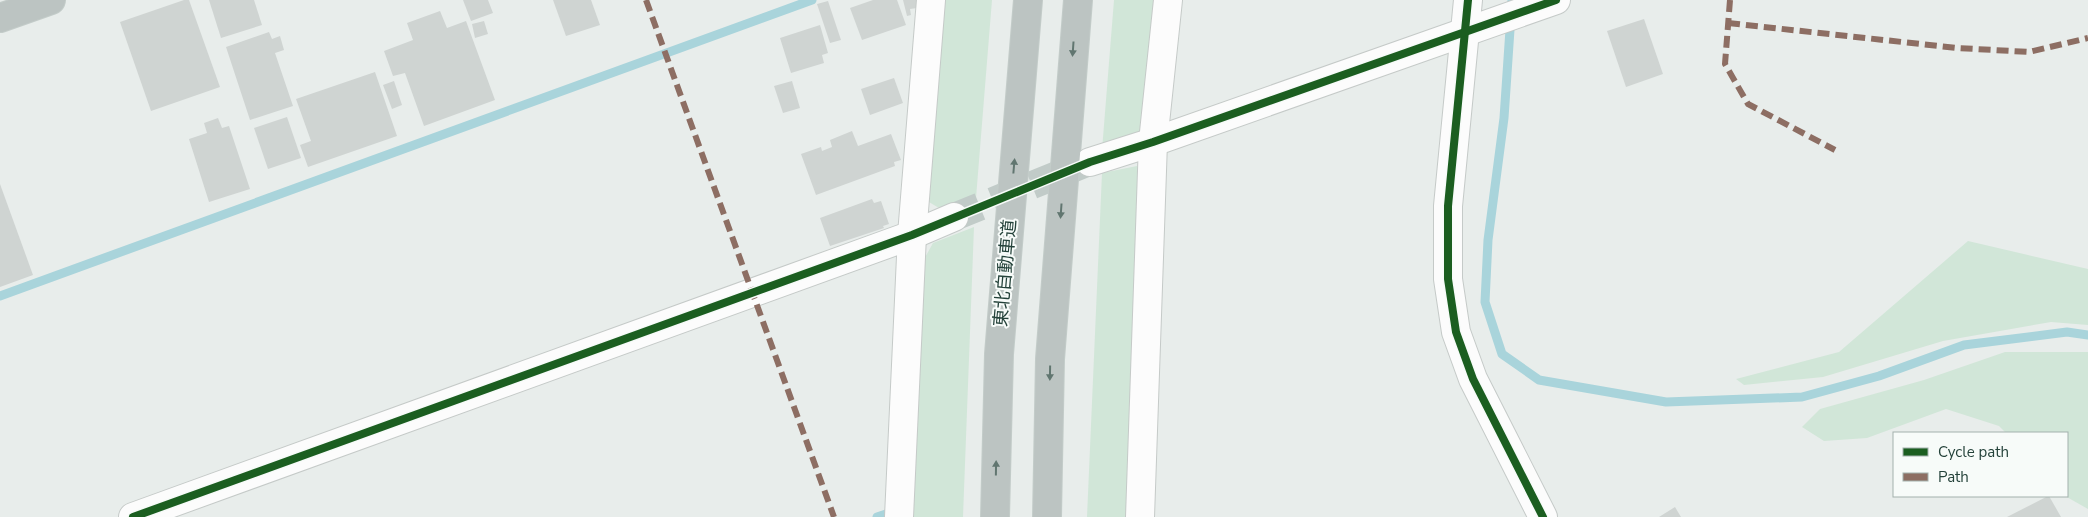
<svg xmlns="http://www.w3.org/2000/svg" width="2088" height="517" viewBox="0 0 2088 517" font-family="'Nunito Sans','Noto Sans JP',sans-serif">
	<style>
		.green { fill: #d1e6d8 }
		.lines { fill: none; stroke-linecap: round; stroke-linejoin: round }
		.stream { stroke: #a9d4db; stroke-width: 9 }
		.building { fill: #cfd4d2 }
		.minor-tunnel { stroke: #c1cbc8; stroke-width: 28; stroke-dasharray: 28 14; stroke-linecap: butt }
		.minor-casing { stroke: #c5cac8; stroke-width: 30 }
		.highway-casing { stroke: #c3ccc9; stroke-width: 30 }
		.minor { stroke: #fcfcfc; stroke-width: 28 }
		.highway { stroke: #bcc4c2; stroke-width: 28 }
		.quiet { stroke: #8d6e63; stroke-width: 6; stroke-dasharray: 12 6; stroke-linecap: butt }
		.cycleway-casing { stroke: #f7fbf9; stroke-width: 11 }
		.cycleway { stroke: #1b5e20; stroke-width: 8 }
		.oneway { fill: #617670 }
		.labels { text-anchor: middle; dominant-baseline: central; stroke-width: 4; stroke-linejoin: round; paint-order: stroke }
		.street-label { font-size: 18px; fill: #24423a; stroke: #f7fbf9 }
	</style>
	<rect width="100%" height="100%" fill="#e8edeb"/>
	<g class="green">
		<polygon points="942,0 992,0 976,198 944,211 924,199"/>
		<polygon points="1114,0 1159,0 1146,126 1139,137 1102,150"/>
		<polygon points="1137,166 1145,185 1132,517 1087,517 1102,173"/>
		<polygon points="974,227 963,517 913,517 922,263 933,243"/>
		<polygon points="1968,241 2088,269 2088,325 2051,322 1943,341 1823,377 1744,385 1736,379 1839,352"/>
		<polygon points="2005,352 2088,352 2088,509 2065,496 2067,496 2067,433 2006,433 1999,426 1946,409 1867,438 1824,441 1802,427 1820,409 1924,380"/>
	</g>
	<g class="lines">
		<g class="stream">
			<polyline points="1512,0 1504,118 1488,240 1485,302 1502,354 1539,380 1666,402 1802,397 1879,376 1964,345 2067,332 2088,335"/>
			<polyline points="0,296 812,0"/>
			<polyline points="877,517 886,514"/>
		</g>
	</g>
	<g class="building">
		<polygon points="184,0 189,0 220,87 151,111 120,22"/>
		<polygon points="209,0 254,0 262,25 221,38"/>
		<polygon points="463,0 488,0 493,13 471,21"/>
		<polygon points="553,0 591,0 600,25 566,36"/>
		<polygon points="873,0 897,0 906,25 862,40 850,8"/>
		<polygon points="903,0 916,0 917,8 910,9 911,15 907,16"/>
		<polygon points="828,1 841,40 830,43 817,4"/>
		<polygon points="440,11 447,28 466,21 495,100 424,126 405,73 393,76 384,51 413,40 407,23"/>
		<polygon points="1644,19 1663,74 1626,87 1607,31"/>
		<polygon points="484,21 488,34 475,38 472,24"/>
		<polygon points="820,25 828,53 822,55 824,63 791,73 780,38"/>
		<polygon points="269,32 272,39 280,36 284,50 275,53 293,106 250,120 226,47"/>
		<polygon points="375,72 397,136 308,167 300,145 311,141 296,99"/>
		<polygon points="894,78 903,103 870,115 861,89"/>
		<polygon points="394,81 402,105 392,109 383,85"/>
		<polygon points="792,81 800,108 783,113 774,86"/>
		<polygon points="287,117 301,158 268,169 254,128"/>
		<polygon points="218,118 222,128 229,126 250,189 209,202 189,139 207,133 204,123"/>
		<polygon points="852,131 858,146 891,134 901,160 894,162 895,166 816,195 801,154 821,147 822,151 832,147 830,140"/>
		<polygon points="0,184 33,275 0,287"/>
		<polygon points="872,199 874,203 881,201 889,224 883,226 884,228 830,246 820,218"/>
		<polygon points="2049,496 2061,517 2007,517 2048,496"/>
		<polygon points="1675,507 1681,517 1659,517"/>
	</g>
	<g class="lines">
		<polyline class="minor-tunnel" points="954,217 1084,164"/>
		<g class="minor-casing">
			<g id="minor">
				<polyline points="1468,0 1448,206 1448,279 1456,332 1473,379 1543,517"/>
				<polyline points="1090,162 1153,142 1556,0"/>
				<polyline points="133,517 912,235 954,217"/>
				<polyline points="899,517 912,235 931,0"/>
				<polyline points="1140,517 1153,142 1168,0"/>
			</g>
		</g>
		<g class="highway-casing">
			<g id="highway">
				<polyline points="0,18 51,0"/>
				<polyline points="995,517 999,354 1028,0"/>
				<polyline points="1047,517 1050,359 1078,0"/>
			</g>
		</g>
		<use href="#minor" class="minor"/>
		<use href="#highway" class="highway"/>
		<g class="quiet">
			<polyline points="646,0 834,517"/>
			<polyline points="1730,0 1725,64 1748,104 1835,150"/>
			<polyline points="1728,23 1957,48 2029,52 2088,38"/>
		</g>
		<g class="cycleway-casing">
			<g id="cycleway">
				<polyline points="1468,0 1448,206 1448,279 1456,332 1473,379 1543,517"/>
				<polyline points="133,517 912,235 1090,162 1153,142 1556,0"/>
			</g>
		</g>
		<use href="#cycleway" class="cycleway"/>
	</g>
	<defs><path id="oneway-solid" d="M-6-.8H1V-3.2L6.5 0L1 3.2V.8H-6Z" transform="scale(1.25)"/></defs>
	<g class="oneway">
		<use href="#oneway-solid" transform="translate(1073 49) rotate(94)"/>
		<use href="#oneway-solid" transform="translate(1014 166) rotate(-85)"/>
		<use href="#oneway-solid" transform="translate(1061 211) rotate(94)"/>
		<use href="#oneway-solid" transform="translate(1050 373) rotate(91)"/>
		<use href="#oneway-solid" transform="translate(996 468) rotate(-89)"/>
	</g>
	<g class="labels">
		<g class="street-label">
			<text transform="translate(1005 273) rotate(-85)">東北自動車道</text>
		</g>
	</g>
	<rect x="1893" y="432" width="175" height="65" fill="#f7fbf9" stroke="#a3b1ad"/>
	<rect x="1903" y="448" width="25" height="8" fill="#1b5e20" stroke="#a3b1ad"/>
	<text x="1938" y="457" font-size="15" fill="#24423a">Cycle path</text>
	<rect x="1903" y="473" width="25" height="8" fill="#8d6e63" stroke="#a3b1ad"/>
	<text x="1938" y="482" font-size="15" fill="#24423a">Path</text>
</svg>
